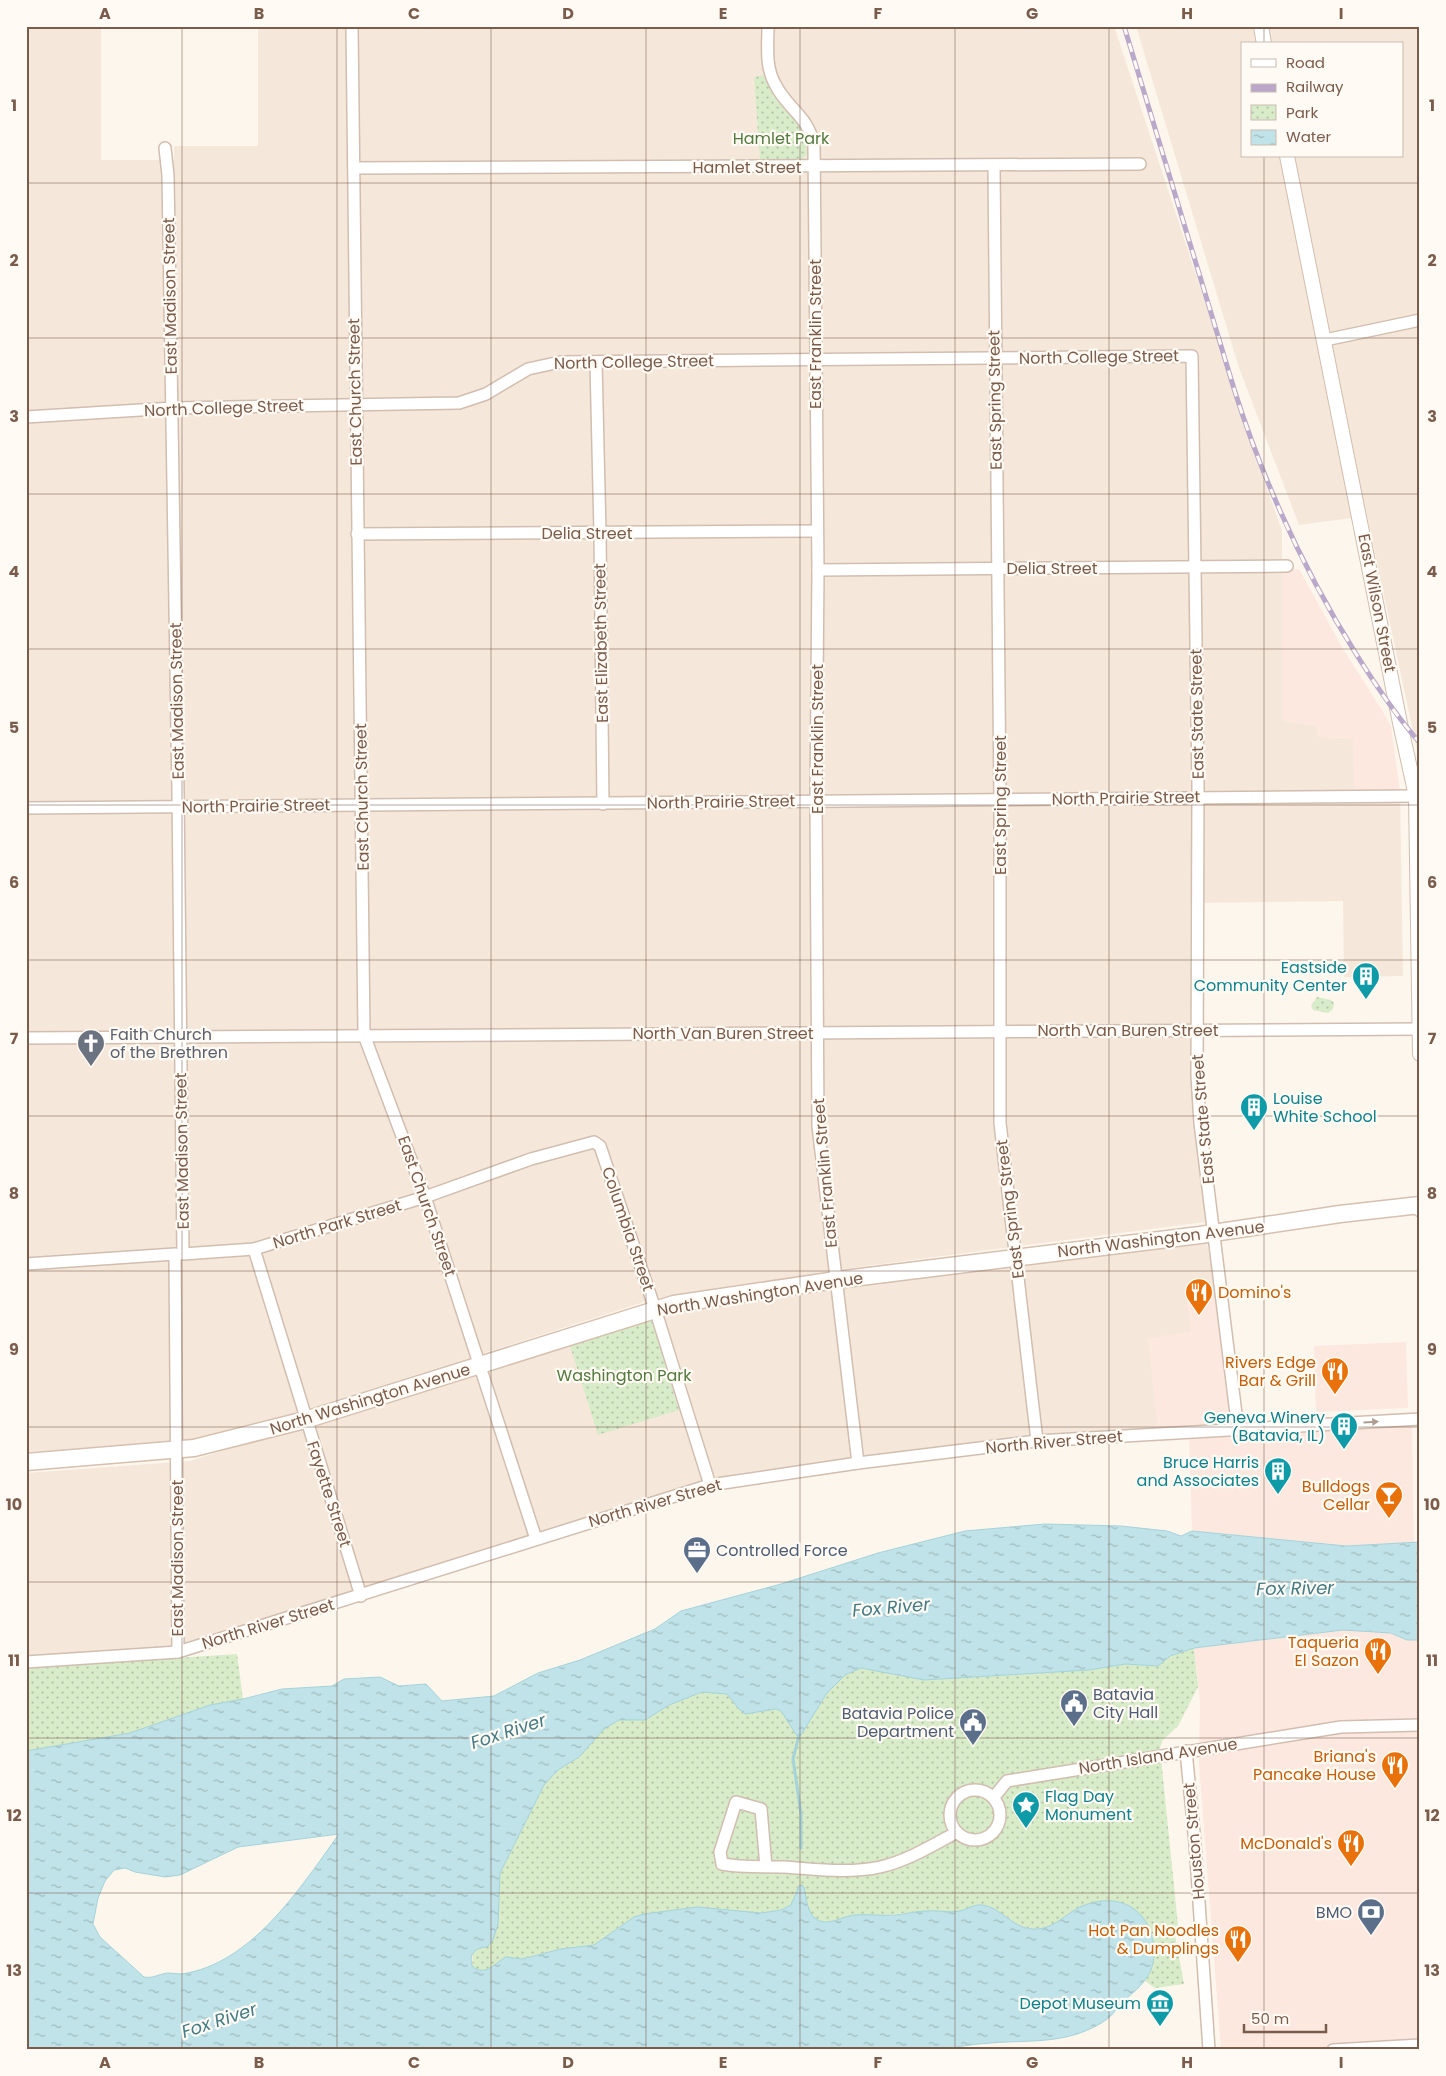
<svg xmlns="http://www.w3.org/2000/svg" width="1446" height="2076" viewBox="0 0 1446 2076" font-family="Poppins,sans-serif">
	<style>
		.residential { fill: #f5e8da; fill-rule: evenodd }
		.commercial { fill: #fde8e0 }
		.park { fill: url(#park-dots) }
		.water { fill: url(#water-ripples); stroke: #a5d3da; fill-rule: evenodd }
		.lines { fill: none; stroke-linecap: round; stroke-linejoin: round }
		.stream { stroke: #a5d3da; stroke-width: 3 }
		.minor-casing { stroke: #d1beb0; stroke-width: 14 }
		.tertiary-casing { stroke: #d1beb0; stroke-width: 16 }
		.secondary-casing { stroke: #d6c0b0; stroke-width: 19 }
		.minor { stroke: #fff; stroke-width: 11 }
		.tertiary { stroke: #fff; stroke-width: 14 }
		.secondary { stroke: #fff; stroke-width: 16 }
		.rail-casing { stroke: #b9a8c9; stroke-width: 5 }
		.rail { stroke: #fffaf3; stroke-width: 3; stroke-dasharray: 9; stroke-linecap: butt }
		.oneway { fill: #af9d94 }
		.grid { fill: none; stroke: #7a5c4d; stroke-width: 1; stroke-opacity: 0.55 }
		.labels { text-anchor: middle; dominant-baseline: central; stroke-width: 4.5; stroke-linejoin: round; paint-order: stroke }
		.park-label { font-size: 16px; fill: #537a41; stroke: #fffaf3 }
		.street-label { font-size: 16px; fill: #7a5c4d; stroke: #fffaf3 }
		.culture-label { font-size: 16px; fill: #0d838f; stroke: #fffaf3; text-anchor: end }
		.worship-label { font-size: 16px; fill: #5b616d; stroke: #fffaf3; text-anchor: start }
		.food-label { font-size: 16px; fill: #c56008; stroke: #fffaf3; text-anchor: end }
		.service-label { font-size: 16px; fill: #4e5e75; stroke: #fffaf3; text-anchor: start }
		.water-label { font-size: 18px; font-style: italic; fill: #437c86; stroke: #fffaf3 }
		.neatline { fill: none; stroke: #7a5c4d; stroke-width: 2 }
		.grid-label { font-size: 16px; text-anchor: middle; font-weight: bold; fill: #7a5c4d }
	</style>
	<defs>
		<pattern id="park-dots" width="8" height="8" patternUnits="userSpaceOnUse" patternTransform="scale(1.25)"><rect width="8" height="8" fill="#d8ecc9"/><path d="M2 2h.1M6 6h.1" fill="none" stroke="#b4c2a5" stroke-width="1.8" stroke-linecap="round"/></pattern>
		<pattern id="water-ripples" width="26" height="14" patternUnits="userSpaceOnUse" patternTransform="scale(1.25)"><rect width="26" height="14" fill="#bfe3e8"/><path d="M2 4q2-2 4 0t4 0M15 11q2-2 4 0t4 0" fill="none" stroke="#a0bbbe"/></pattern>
	</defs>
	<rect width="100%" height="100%" fill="#fdf6ec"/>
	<g class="residential">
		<polygon points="26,26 101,26 101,160 174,160 174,146 258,146 258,26 1114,26 1258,463 1282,531 1282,721 1317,725 1317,737 1353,738 1400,791 1403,976 1344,977 1343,901 1190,903 1191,1081 1206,1222 835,1270 644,1302 196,1445 171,1444 26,1452"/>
		<path d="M1136,26h284v738l-53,-248 -68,9 -60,-157zM1242,44h160v112h-160z"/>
		<polygon points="1207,1243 1217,1297 1191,1332 1158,1431 858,1457 704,1481 173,1647 26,1656 26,1473 190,1461 672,1310 837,1287"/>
	</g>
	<g class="commercial">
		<polygon points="1299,569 1343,649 1380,707 1391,726 1400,791 1354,791 1353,738 1317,737 1317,725 1282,721 1282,570"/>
		<polygon points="1217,1297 1233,1426 1158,1431 1148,1338 1191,1332 1187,1301"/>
		<polygon points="1406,1342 1408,1408 1316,1412 1314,1346"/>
		<polygon points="1412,1426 1414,1543 1346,1546 1192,1531 1189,1437"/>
		<polygon points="1343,1630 1391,1633 1407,1640 1420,1640 1420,2050 1221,2050 1199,1764 1200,1701 1194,1648"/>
	</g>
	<g class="park">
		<path d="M765,75c10,32 41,42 42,79l-5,6 -42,1 -6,-84z"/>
		<polygon points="1317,997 1331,1000 1334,1003 1333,1009 1328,1013 1313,1010 1311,1006"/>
		<polygon points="652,1320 679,1410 598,1435 570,1346"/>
		<path d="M1194,1648l4,39 -20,39 -16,15 -2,7 18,177 -3,10 9,49 -29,4 -10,-7 5,-9 4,-15 -72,-51 -24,17 -14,5 -13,1 -17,-5 -18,-14 -16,-5 -19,6h-37l-45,5 -26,-1 -17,6 -10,1 -10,-2 -5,-5 -12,-29 -8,20 -10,4 -20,3 -64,-6 -73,17 -30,21 -33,4 -39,10 -16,-1c-13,6 -20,19 -34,8l1,-14 25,-28 2,-51 44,-88 14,-15 21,-13 25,-28 15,-9h26l24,-15 33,-13 25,2 12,15 6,5 31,-5 5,2 16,25 4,-1 26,-42 18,-18 16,-7 63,12 165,-10 36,-6 33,2 12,-10z"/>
		<polygon points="237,1654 243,1699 210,1705 130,1733 26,1751 26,1668"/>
	</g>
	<path class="water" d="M1045,1524l76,2 46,5 14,5 11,-5 154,15 74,-4v98h-13l-16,-7 -48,-3 -149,18 -24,8 -12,10 -33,-2 -36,6 -165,10 -63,-12 -16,7 -18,18 -26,42 -4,1 -16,-25 -5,-2 -31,5 -6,-5 -12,-15 -25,-2 -33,13 -24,15h-26l-15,9 -25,28 -21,13 -14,15 -44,88 -2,51 -5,16 -6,7c-12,1 -18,6 -15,19 14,11 21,-2 34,-9l16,2 39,-10 33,-4 40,-28 10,-3 53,-7 64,6 20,-3 10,-5 8,-19 3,-1 2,2c2,9 3,25 11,31 12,10 27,-2 40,-3 13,-1 27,1 41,0 10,-1 20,-4 30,-4 11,-1 23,2 34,0 7,-2 15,-7 22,-6 19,2 30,23 50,24 23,1 32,-15 50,-23 40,-16 72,6 72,48 0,22 -16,35 -32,48 -3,3 -4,6 -7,9 -5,7 -13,12 -21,16 -33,17 -67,13 -103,16 -18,1 -35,4 -53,7h-912v-299l104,-18 80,-28 33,-6 39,-10 50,-3 12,-7 36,-2 19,9 27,-2 16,17 52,-5 44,-23 42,-13 75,-31 26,-18 100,-27 97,-31 87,-22zM339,1834c-38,53 -88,131 -158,140 -4,0 -8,-1 -12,-1 -9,0 -15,6 -25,4l-44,-40 -7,-13 5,-26 7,-17 9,-11 11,-2 10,4 30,5 15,-2 58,-28z"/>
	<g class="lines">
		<polyline class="stream" points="799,1735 793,1759 801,1814 801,1848"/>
		<g class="minor-casing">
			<g id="minor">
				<polyline points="352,26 364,1035 425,1197 536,1539"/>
				<path d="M768,26c0,20 -3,40 7,58 12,25 34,32 39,62l4,424 -2,231 2,325 40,337"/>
				<polyline points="165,148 168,175 178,793 183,1254 254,1249 425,1197 531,1159 594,1142 600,1146 655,1309 710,1485"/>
				<polyline points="994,166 1000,800 1000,1123 1037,1441"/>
				<polyline points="354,168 1140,164"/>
				<polyline points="1325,340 1420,320"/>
				<polyline points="596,362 600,533 603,804"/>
				<polyline points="26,417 173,408 459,403 486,394 528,369 560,362 1192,356 1198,785 1197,1076 1200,1123 1238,1430"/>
				<polyline points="357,534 817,531"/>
				<polyline points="818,570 1287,566"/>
				<polyline points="26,808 1416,796"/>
				<polyline points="26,1038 1420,1029"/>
				<polyline points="254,1249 361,1596"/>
				<polyline points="26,1264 175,1254 178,1652"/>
				<polyline points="26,1662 178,1652 710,1485 858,1463 1037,1441 1420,1419"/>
				<polyline points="1186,1751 1195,1843 1209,2050"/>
				<circle cx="975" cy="1815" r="25"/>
				<polyline points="994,1797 1007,1781 1341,1727 1420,1725"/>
				<path d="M766,1867l-5,-58 -25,-7 -16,50 2,12c21,4 41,2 62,3 31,2 64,7 96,0 27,-6 53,-22 77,-35"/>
				<polyline points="1333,2050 1420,2045"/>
			</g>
		</g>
		<g class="tertiary-casing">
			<g id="tertiary">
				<polyline points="1261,26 1264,44"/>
				<polyline points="1287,156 1400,723 1416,796 1420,1054"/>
			</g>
		</g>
		<g class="secondary-casing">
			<polyline id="secondary" points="26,1462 194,1448 305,1420 674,1304 836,1280 1200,1235 1340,1214 1420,1205 1420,1208"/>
		</g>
		<use href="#minor" class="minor"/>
		<use href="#tertiary" class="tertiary"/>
		<use href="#secondary" class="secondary"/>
		<g class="rail-casing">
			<path id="rail" d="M1124,26l111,366c30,94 70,181 123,265 19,30 39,60 62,86"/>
		</g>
		<use href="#rail" class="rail"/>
	</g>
	<defs><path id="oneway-solid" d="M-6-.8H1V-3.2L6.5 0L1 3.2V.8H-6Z" transform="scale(1.25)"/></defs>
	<use class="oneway" href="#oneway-solid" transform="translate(1371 1422) rotate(-3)"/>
	<path class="grid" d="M182,26v2024M337,26v2024M491,26v2024M646,26v2024M800,26v2024M955,26v2024M1109,26v2024M1264,26v18M1264,156v1894M26,183h1394M26,338h1394M26,494h1394M26,649h1394M26,805h1394M26,960h1394M26,1116h1394M26,1271h1394M26,1427h1394M26,1582h1394M26,1738h1394M26,1893h1394"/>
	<defs>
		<g id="building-pin" transform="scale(1.4375)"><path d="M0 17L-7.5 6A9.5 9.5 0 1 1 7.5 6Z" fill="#0f9aa8" stroke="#fffaf3"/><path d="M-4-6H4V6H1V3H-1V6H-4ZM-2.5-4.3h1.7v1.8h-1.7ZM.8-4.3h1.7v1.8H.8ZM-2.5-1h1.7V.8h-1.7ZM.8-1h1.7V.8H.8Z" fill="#fff"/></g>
		<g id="church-pin" transform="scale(1.4375)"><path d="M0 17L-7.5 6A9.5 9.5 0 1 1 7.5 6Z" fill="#6b7280" stroke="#fffaf3"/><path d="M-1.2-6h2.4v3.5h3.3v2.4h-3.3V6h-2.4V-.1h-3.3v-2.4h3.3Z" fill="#fff"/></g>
		<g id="restaurant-pin" transform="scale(1.4375)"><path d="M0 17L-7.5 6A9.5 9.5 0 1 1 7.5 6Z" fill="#e8710a" stroke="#fffaf3"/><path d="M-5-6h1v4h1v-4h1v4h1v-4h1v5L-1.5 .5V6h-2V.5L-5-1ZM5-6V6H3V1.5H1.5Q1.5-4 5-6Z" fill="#fff"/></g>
		<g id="bar-pin" transform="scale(1.4375)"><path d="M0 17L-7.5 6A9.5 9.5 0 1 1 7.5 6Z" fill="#e8710a" stroke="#fffaf3"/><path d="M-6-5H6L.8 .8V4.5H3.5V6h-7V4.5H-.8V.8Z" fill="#fff"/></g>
		<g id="office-pin" transform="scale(1.4375)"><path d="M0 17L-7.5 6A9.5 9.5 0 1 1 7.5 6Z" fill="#5c6f8a" stroke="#fffaf3"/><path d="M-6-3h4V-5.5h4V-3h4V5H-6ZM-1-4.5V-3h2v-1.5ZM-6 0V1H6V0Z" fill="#fff"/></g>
		<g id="civic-pin" transform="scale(1.4375)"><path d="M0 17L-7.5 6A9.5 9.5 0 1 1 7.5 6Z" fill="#5c6f8a" stroke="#fffaf3"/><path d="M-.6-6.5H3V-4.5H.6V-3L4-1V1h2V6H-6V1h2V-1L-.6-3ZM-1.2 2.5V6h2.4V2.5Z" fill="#fff"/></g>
		<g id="sight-pin" transform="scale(1.4375)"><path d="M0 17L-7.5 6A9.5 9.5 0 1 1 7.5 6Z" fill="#0f9aa8" stroke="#fffaf3"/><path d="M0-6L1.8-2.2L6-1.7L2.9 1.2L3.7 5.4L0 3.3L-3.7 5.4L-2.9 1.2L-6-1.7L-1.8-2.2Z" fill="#fff"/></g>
		<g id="bank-pin" transform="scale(1.4375)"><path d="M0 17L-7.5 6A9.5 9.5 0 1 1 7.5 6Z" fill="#5c6f8a" stroke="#fffaf3"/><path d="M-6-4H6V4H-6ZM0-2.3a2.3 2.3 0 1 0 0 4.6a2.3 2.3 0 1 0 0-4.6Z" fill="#fff"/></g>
		<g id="museum-pin" transform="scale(1.4375)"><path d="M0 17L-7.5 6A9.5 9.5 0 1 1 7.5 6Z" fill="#0f9aa8" stroke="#fffaf3"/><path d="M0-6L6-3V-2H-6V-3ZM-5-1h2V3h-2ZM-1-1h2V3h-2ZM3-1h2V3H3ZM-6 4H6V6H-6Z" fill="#fff"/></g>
	</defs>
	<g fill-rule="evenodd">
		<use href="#building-pin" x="1366" y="976"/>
		<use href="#church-pin" x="91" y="1043"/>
		<use href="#building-pin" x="1254" y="1107"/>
		<use href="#restaurant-pin" x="1199" y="1292"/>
		<use href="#restaurant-pin" x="1335" y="1371"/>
		<use href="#building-pin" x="1344" y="1426"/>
		<use href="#building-pin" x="1278" y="1471"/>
		<use href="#bar-pin" x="1389" y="1495"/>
		<use href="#office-pin" x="697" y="1550"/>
		<use href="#restaurant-pin" x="1378" y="1651"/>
		<use href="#civic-pin" x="1074" y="1703"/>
		<use href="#civic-pin" x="973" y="1722"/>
		<use href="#restaurant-pin" x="1395" y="1765"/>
		<use href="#sight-pin" x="1026" y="1805"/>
		<use href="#restaurant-pin" x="1351" y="1843"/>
		<use href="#bank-pin" x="1371" y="1912"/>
		<use href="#restaurant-pin" x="1238" y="1939"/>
		<use href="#museum-pin" x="1160" y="2003"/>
	</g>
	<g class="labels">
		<g class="park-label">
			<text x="781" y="138">Hamlet Park</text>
			<text x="624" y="1375">Washington Park</text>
		</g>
		<g class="street-label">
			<text x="747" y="167">Hamlet Street</text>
			<text transform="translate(170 296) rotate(-91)">East Madison Street</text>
			<text transform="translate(815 334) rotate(-90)">East Franklin Street</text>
			<text transform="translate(1099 357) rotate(-1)">North College Street</text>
			<text transform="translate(634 362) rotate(-1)">North College Street</text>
			<text transform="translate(355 392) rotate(-91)">East Church Street</text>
			<text transform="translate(995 400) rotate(-91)">East Spring Street</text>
			<text transform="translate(224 408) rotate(-2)">North College Street</text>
			<text x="587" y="533">Delia Street</text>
			<text x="1052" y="568">Delia Street</text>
			<text transform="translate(1377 603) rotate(79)">East Wilson Street</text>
			<text transform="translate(601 643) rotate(-91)">East Elizabeth Street</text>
			<text transform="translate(177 701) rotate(-91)">East Madison Street</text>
			<text transform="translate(1197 714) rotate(-91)">East State Street</text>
			<text transform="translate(817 739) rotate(-90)">East Franklin Street</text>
			<text transform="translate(362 797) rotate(-91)">East Church Street</text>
			<text transform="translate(1126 798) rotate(-1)">North Prairie Street</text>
			<text transform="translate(721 802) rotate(-1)">North Prairie Street</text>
			<text transform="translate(1000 805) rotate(-90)">East Spring Street</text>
			<text transform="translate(256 806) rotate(-1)">North Prairie Street</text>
			<text x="1128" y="1030">North Van Buren Street</text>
			<text x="723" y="1033">North Van Buren Street</text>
			<text transform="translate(1203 1119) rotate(-95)">East State Street</text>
			<text transform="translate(182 1151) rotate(-91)">East Madison Street</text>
			<text transform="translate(825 1173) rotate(-95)">East Franklin Street</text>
			<text transform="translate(427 1206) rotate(71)">East Church Street</text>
			<text transform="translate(1010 1209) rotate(-97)">East Spring Street</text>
			<text transform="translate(337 1224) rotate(-17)">North Park Street</text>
			<text transform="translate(628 1229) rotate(71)">Columbia Street</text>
			<text transform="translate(1161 1239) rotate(-7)">North Washington Avenue</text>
			<text transform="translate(760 1294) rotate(-9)">North Washington Avenue</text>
			<text transform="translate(370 1399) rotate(-17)">North Washington Avenue</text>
			<text transform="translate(1054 1442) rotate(-5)">North River Street</text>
			<text transform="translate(329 1494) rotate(72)">Fayette Street</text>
			<text transform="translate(655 1503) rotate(-16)">North River Street</text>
			<text transform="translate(177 1558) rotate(-90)">East Madison Street</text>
			<text transform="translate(268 1624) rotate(-17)">North River Street</text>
			<text transform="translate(1158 1756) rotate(-9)">North Island Avenue</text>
			<text transform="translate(1194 1841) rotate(-95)">Houston Street</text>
		</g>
		<g class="culture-label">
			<text x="1347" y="967">Eastside<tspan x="1347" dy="18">Community Center</tspan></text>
			<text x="1273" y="1098" text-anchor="start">Louise<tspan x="1273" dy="18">White School</tspan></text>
			<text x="1325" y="1417">Geneva Winery<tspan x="1325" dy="18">(Batavia, IL)</tspan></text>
			<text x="1259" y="1462">Bruce Harris<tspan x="1259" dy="18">and Associates</tspan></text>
			<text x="1045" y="1796" text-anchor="start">Flag Day<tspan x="1045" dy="18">Monument</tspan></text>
			<text x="1141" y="2003">Depot Museum</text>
		</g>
		<g class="worship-label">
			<text x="110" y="1034">Faith Church<tspan x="110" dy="18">of the Brethren</tspan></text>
		</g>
		<g class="food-label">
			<text x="1218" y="1292" text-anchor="start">Domino's</text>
			<text x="1316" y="1362">Rivers Edge<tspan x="1316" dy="18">Bar &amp; Grill</tspan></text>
			<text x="1370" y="1486">Bulldogs<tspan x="1370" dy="18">Cellar</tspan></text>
			<text x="1359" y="1642">Taqueria<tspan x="1359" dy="18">El Sazon</tspan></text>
			<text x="1376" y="1756">Briana's<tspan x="1376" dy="18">Pancake House</tspan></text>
			<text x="1332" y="1843">McDonald's</text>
			<text x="1219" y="1930">Hot Pan Noodles<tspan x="1219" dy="18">&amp; Dumplings</tspan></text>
		</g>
		<g class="service-label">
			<text x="716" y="1550">Controlled Force</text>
			<text x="1093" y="1694">Batavia<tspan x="1093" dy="18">City Hall</tspan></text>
			<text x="954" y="1713" text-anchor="end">Batavia Police<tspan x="954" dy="18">Department</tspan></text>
			<text x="1352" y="1912" text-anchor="end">BMO</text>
		</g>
		<g class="water-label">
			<text transform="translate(1295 1588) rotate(-1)">Fox River</text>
			<text transform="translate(891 1607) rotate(-5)">Fox River</text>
			<text transform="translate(508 1731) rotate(-18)">Fox River</text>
			<text transform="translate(219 2020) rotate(-18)">Fox River</text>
		</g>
	</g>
	<rect width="1446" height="2076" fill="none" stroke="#fffaf3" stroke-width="55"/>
	<rect x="1241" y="42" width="162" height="115" fill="#fffaf3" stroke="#cabbb1"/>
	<rect x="1251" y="59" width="25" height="8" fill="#ffffff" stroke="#cabbb1"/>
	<text x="1286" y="68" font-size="15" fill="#7a5c4d">Road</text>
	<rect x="1251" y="84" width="25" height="8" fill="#b9a8c9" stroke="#cabbb1"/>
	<text x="1286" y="92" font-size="15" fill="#7a5c4d">Railway</text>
	<rect x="1251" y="105" width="25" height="15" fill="url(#park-dots)" stroke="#cabbb1"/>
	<text x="1286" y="118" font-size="15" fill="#7a5c4d">Park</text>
	<rect x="1251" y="130" width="25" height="15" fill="url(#water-ripples)" stroke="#cabbb1"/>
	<text x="1286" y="142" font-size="15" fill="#7a5c4d">Water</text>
	<path d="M1244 2024v8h82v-8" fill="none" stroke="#7a5c4d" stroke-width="2.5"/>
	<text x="1251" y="2024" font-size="15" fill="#7a5c4d" stroke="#fffaf3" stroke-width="4" paint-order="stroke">50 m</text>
	<rect x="28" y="28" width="1390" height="2020" class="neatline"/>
	<g class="grid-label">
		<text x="105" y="19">A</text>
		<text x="259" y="19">B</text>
		<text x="414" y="19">C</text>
		<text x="568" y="19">D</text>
		<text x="723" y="19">E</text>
		<text x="878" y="19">F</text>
		<text x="1032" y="19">G</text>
		<text x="1187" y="19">H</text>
		<text x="1341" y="19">I</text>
		<text x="14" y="111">1</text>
		<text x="1432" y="111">1</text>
		<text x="14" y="266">2</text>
		<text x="1432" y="266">2</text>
		<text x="14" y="422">3</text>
		<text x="1432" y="422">3</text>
		<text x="14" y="577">4</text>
		<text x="1432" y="577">4</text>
		<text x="14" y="733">5</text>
		<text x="1432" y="733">5</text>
		<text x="14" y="888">6</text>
		<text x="1432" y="888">6</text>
		<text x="14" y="1044">7</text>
		<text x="1432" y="1044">7</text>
		<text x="14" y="1199">8</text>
		<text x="1432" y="1199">8</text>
		<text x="14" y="1355">9</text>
		<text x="1432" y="1355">9</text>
		<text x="14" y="1510">10</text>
		<text x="1432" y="1510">10</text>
		<text x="14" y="1666">11</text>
		<text x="1432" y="1666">11</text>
		<text x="14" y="1821">12</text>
		<text x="1432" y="1821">12</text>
		<text x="14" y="1976">13</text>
		<text x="1432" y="1976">13</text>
		<text x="105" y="2068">A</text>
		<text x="259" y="2068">B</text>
		<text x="414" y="2068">C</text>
		<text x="568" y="2068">D</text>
		<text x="723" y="2068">E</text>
		<text x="878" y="2068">F</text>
		<text x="1032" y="2068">G</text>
		<text x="1187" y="2068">H</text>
		<text x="1341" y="2068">I</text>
	</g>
</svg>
